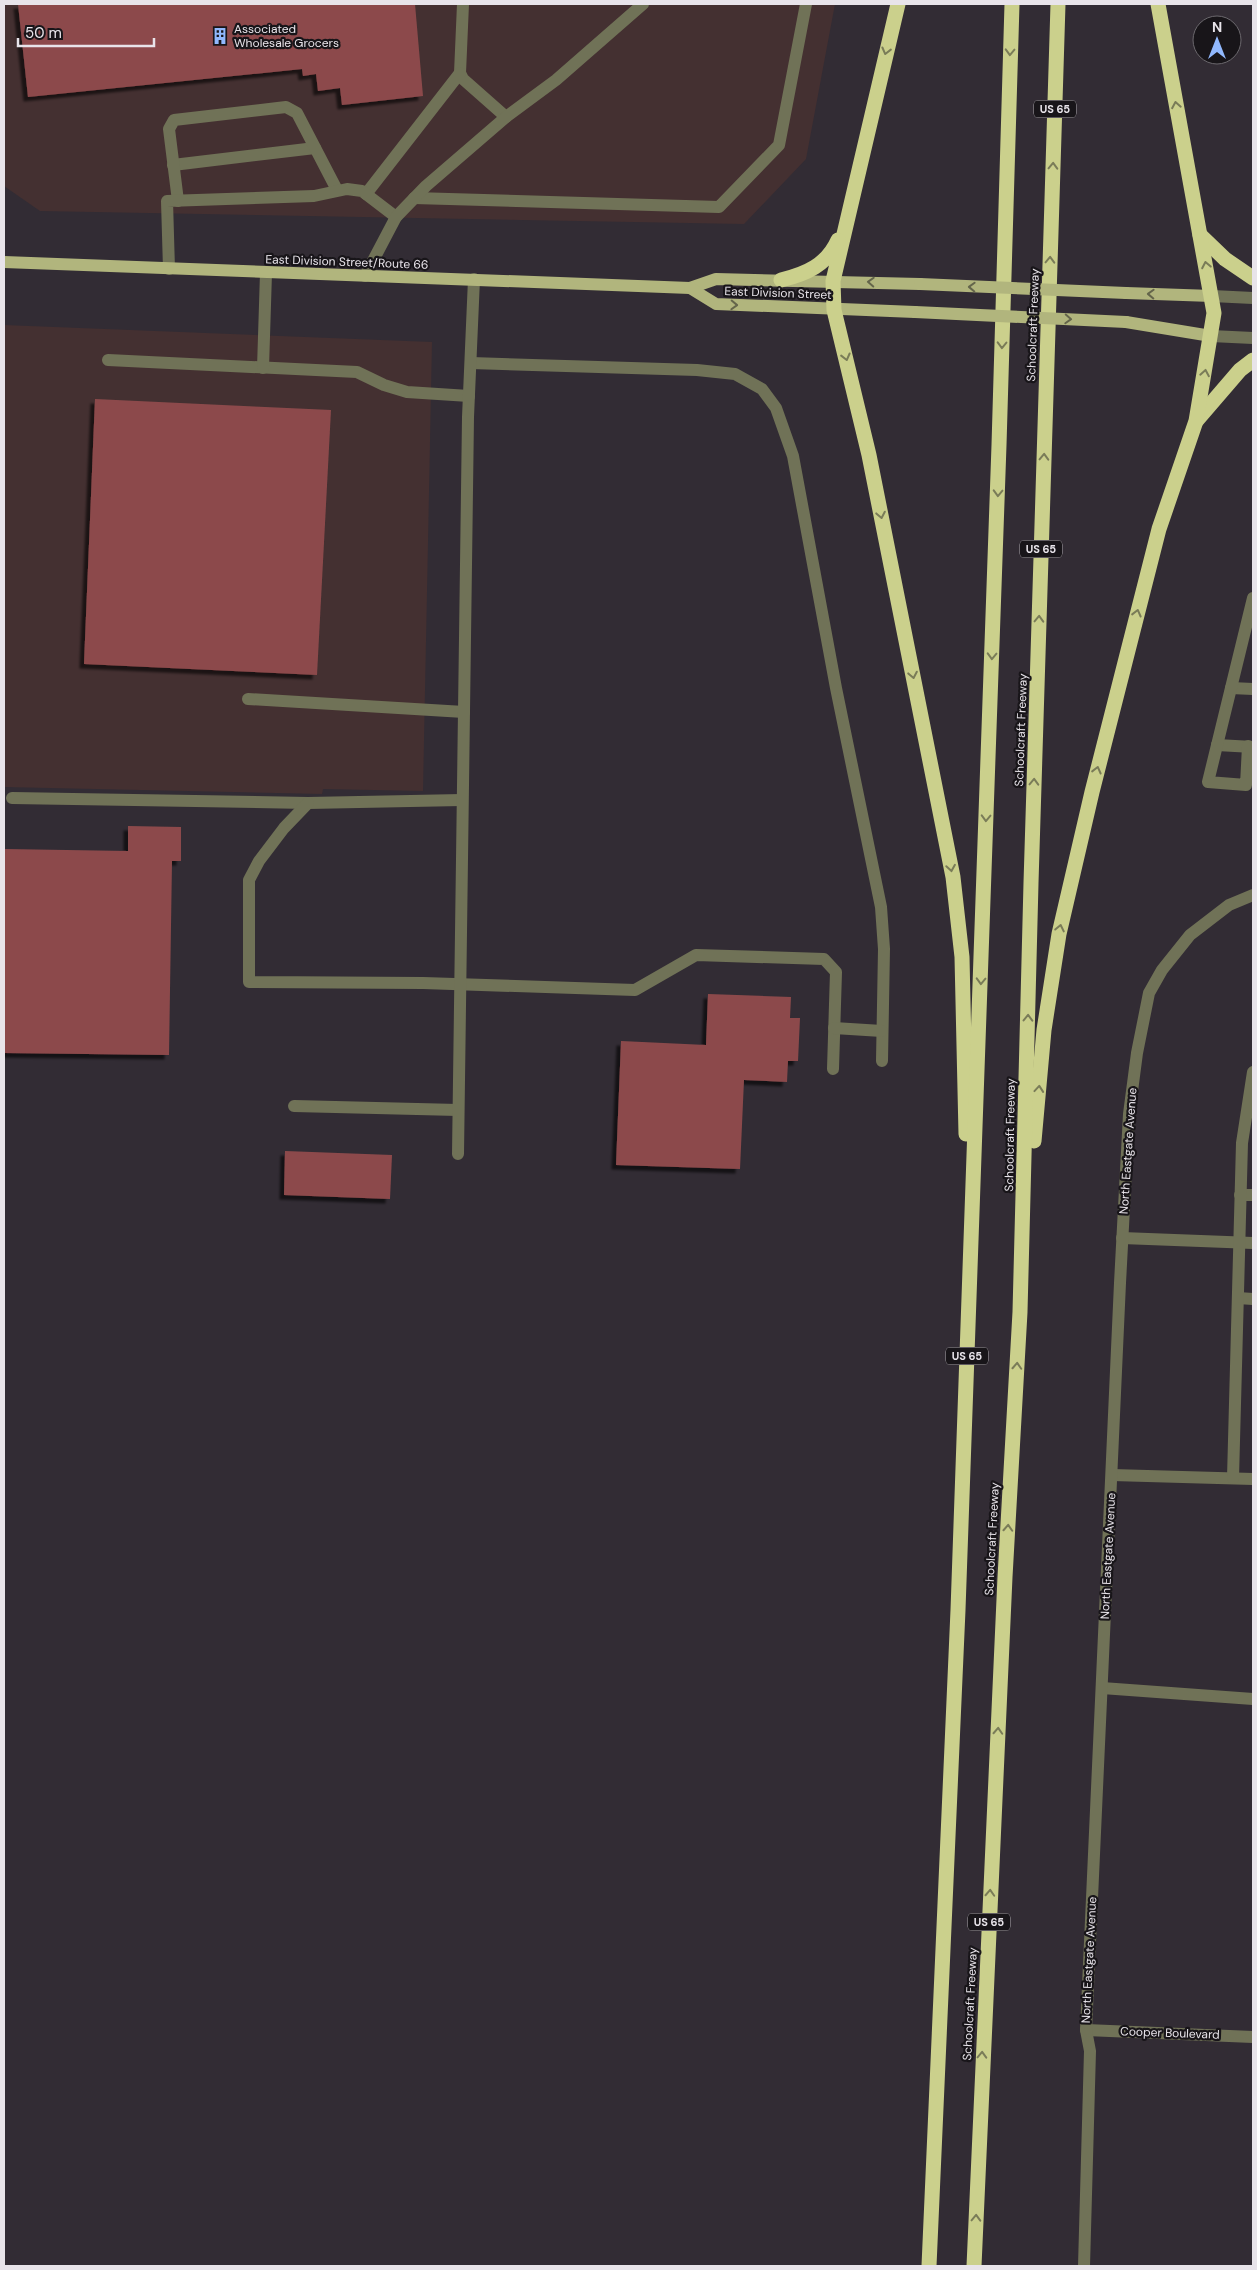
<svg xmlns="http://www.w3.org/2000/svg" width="1257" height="2270" viewBox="0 0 1257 2270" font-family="'DM Sans',sans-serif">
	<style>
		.industrial { fill: #443031 }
		.building { fill: #8c4a4b; filter: url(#shadow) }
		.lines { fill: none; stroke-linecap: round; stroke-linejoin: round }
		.minor { stroke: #707257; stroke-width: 12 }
		.major { stroke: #b1b57d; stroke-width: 12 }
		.highway { stroke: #cbd08c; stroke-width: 15 }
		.major-bridge { stroke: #b1b57d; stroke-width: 12 }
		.oneway { stroke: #7a7c58 }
		.oneway2 { stroke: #64654b }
		.labels { text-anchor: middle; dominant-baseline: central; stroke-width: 4.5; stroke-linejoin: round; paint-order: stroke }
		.shield { fill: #181519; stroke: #aaa6ab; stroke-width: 1 }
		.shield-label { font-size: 11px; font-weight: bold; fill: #e8e4ea }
		.poi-label { font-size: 12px; fill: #e8e4ea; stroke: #181519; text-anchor: start }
		.street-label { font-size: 12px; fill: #e8e4ea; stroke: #181519 }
	</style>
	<defs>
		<filter id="shadow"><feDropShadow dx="-4.5" dy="4.5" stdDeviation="1" flood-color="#0009"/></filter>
	</defs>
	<rect width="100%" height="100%" fill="#322c34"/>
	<g class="industrial">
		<polygon points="4,4 835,4 806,159 744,224 40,211 4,186"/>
		<polygon points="4,325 432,342 423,791 323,789 322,794 4,787"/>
	</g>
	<g class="building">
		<polygon points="18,4 415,4 423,96 342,105 340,88 318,91 316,74 303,76 302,69 28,97"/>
		<polygon points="95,399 331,410 317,675 84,664"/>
		<polygon points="128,826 181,827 181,861 172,861 169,1055 4,1053 4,849 128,851"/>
		<polygon points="708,994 791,997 790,1018 800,1018 798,1061 788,1061 787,1082 744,1080 740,1169 616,1165 621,1041 706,1045"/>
		<polygon points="285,1151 392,1155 390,1199 284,1195"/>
	</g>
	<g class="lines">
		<g class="minor">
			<polyline points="463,4 460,73 463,79 506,117"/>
			<polyline points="173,165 315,148"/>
			<polyline points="366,194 460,73"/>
			<polyline points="414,198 719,207 779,145 806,4"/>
			<polyline points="178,201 169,129 174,120 286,107 297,113 337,190"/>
			<polyline points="169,269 167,201 314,196 347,189 362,191 396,217"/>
			<polyline points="365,276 396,217 426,186 506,117 556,80 643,4"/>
			<polyline points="1212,296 1253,298"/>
			<polyline points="1211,336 1253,338"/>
			<polyline points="108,360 357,372 384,385 407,392 469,396"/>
			<polyline points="471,363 697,370 735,374 762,389 776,408 793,456 836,688 881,907 884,949 882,1061"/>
			<polyline points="263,368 266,273"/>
			<polyline points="1231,688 1253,689"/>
			<polyline points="248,699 464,712"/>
			<polyline points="1217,745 1253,747"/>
			<polyline points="1248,746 1246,785 1208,782 1253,598"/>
			<polyline points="12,798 308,803 462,800"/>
			<polyline points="308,803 284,828 259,861 249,880 249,982 423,983 635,990 696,955 824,959 836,972 833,1069"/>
			<polyline points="834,1028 882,1031"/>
			<polyline points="294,1106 458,1110"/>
			<polyline points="458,1154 468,417 474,279"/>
			<polyline points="1240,1195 1253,1195"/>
			<polyline points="1122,1238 1253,1243"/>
			<polyline points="1238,1298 1253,1299"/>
			<polyline points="1112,1475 1253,1479"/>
			<polyline points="1233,1478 1242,1143 1253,1072"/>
			<polyline points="1102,1688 1253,1699"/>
			<polyline points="1086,2030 1253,2037"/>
			<polyline points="1084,2266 1090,2051 1086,2030 1120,1283 1129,1114 1137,1053 1149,993 1162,970 1190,935 1229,905 1253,895"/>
		</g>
		<g class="major">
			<polyline points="4,262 690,288 716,279 920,284"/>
			<polyline points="690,288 716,304 915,312"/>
			<polyline points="1126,293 1212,296"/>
			<polyline points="1126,322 1211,336"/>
		</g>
		<g class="highway">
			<polyline points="898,4 833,281 834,310 869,455 953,877 962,957 966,1134"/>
			<polyline points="1200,235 1225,259 1253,278"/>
			<path d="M781,280c25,-6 46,-15 57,-40"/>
			<polyline points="1197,420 1240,370 1253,360"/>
			<polyline points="1034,1141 1044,1030 1059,934 1092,792 1159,529 1196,421 1214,313 1158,4"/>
			<polyline points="929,2266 958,1610 999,445 1012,4"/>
			<polyline points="974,2266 1005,1577 1020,1312 1031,883 1058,4"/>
		</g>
		<g class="major-bridge">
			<polyline points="920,284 1126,293"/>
			<polyline points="915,312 1126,322"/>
		</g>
	</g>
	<defs><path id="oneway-chevron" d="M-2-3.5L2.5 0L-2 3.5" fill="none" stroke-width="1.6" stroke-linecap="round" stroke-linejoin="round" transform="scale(1.25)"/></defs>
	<g class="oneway">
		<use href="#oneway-chevron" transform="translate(886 51) rotate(104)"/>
		<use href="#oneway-chevron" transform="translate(1010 52) rotate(92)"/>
		<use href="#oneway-chevron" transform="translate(1176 105) rotate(-100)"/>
		<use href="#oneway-chevron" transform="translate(1053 166) rotate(-88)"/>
		<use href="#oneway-chevron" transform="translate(1050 260) rotate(-88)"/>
		<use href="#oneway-chevron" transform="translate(1206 265) rotate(-101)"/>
		<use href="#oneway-chevron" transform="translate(1002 345) rotate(91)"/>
		<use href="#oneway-chevron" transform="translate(846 357) rotate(76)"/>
		<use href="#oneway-chevron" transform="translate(1205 373) rotate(-80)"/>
		<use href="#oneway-chevron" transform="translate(1044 457) rotate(-88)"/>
		<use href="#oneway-chevron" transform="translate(998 493) rotate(92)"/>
		<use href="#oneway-chevron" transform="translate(881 515) rotate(79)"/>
		<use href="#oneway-chevron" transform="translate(1137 613) rotate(-76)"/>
		<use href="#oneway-chevron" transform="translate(1039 619) rotate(-88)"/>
		<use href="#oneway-chevron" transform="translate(992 656) rotate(92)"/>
		<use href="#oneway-chevron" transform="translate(913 675) rotate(79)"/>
		<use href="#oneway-chevron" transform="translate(1097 770) rotate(-76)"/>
		<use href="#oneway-chevron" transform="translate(1034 782) rotate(-88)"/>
		<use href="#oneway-chevron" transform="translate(986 818) rotate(92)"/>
		<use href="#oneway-chevron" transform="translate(951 868) rotate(81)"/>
		<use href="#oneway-chevron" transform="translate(1060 928) rotate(-78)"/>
		<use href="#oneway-chevron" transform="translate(981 981) rotate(92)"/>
		<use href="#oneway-chevron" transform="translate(1028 1018) rotate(-89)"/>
		<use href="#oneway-chevron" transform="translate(1039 1089) rotate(-85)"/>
		<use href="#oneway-chevron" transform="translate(1017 1366) rotate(-87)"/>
		<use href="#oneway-chevron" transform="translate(1008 1528) rotate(-87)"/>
		<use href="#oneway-chevron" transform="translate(998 1731) rotate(-87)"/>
		<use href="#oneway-chevron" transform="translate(990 1893) rotate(-87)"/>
		<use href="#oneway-chevron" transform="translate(982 2055) rotate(-88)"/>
		<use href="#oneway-chevron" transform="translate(976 2218) rotate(-88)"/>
	</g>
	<g class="oneway2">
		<use href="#oneway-chevron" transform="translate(871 282) rotate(-177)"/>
		<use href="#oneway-chevron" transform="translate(972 287) rotate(-178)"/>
		<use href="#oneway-chevron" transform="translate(1151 294) rotate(-178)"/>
		<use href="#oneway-chevron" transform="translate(734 305) rotate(2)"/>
		<use href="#oneway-chevron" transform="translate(1068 319) rotate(3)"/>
	</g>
	<defs>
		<g id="building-bare" transform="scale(1.35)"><path d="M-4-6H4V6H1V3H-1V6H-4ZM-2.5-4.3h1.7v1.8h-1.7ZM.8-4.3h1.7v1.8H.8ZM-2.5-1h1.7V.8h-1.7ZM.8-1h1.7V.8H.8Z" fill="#91b8fd" stroke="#181519" stroke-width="2.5" paint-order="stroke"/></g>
	</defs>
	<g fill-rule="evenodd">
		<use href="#building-bare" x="220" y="36"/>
	</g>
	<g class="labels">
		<g class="shield">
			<rect x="1034" y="100.5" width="42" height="17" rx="4"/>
			<rect x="1020" y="540.5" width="42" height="17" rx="4"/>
			<rect x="946" y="1347.5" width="42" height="17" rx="4"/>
			<rect x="968" y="1913.5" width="42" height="17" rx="4"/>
		</g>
		<g class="shield-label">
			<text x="1055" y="109">US 65</text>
			<text x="1041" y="549">US 65</text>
			<text x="967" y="1356">US 65</text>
			<text x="989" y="1922">US 65</text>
		</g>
		<g class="poi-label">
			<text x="234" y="29">Associated<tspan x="234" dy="14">Wholesale Grocers</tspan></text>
		</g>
		<g class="street-label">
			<text transform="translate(347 262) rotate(2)">East Division Street/Route 66</text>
			<text transform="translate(778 293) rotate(2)">East Division Street</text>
			<text transform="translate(1033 325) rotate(-88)">Schoolcraft Freeway</text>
			<text transform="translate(1021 730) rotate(-88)">Schoolcraft Freeway</text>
			<text transform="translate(1010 1135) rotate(-89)">Schoolcraft Freeway</text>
			<text transform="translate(1128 1151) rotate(-86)">North Eastgate Avenue</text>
			<text transform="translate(992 1539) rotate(-87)">Schoolcraft Freeway</text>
			<text transform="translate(1108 1556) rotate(-87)">North Eastgate Avenue</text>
			<text transform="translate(1089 1960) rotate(-87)">North Eastgate Avenue</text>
			<text transform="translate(970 2004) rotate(-87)">Schoolcraft Freeway</text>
			<text transform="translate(1170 2033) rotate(2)">Cooper Boulevard</text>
		</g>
	</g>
	<rect width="1257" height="2270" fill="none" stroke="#e8e4ea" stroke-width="10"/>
	<g transform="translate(1217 40)"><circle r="24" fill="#181519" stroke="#6b686d"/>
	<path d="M0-4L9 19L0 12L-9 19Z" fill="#91b8fd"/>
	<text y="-8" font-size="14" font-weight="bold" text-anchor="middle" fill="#e8e4ea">N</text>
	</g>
	<path d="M18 38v8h136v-8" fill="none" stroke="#e8e4ea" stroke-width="2.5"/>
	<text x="25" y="38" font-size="15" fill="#e8e4ea" stroke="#181519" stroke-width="4" paint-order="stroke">50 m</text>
</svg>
